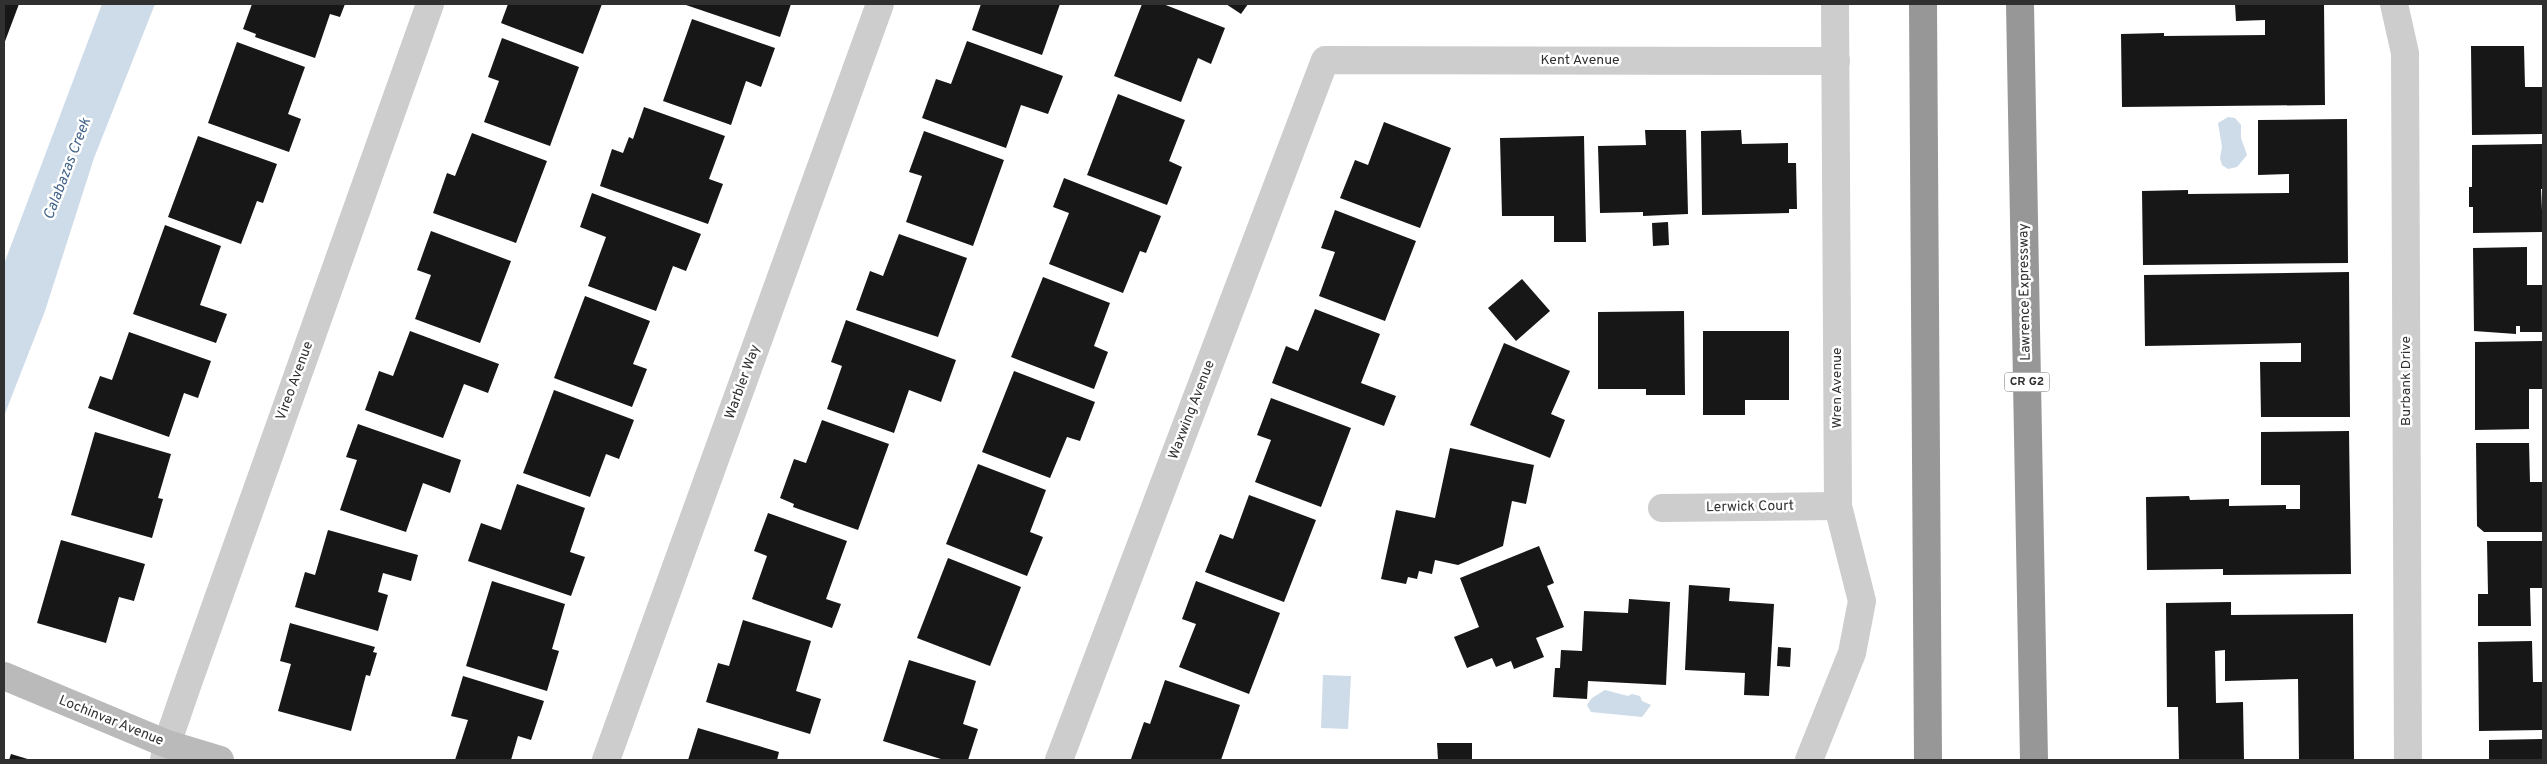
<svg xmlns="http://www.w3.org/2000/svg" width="2547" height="764" viewBox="0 0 2547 764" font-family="Overpass,sans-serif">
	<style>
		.water { fill: #cedbe9 }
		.building { fill: #171717 }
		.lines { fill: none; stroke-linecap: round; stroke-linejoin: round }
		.street { stroke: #cdcdcd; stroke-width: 28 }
		.secondary { stroke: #bababa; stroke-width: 28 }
		.highway { stroke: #979797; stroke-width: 28 }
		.labels { text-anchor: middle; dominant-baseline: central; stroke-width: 5; stroke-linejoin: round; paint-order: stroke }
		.shield { fill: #fff; stroke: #6e6e6e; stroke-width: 1 }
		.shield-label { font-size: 12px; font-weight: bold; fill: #303030 }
		.street-label { font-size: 14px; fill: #303030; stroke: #fff }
		.water-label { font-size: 15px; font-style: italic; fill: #45668b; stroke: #fff }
	</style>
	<rect width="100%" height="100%" fill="#fff"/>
	<g class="water">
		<polygon points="102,4 155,4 94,158 45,311 4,416 4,264"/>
		<polygon points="2228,117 2235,118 2241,125 2241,138 2247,155 2237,167 2228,169 2222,165 2220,158 2222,147 2218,123"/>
		<polygon points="1323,675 1351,676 1348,729 1321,728"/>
		<polygon points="1605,690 1628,696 1632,694 1640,696 1642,701 1651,705 1642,717 1591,712 1587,705 1592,698"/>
	</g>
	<g class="building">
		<polygon points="4,4 19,4 4,44"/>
		<polygon points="252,4 345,4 340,17 330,14 315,58 255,37 256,34 243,29"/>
		<polygon points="508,4 602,4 583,54 501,23"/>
		<polygon points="683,4 791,4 780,37"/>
		<polygon points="981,4 1060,4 1042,55 972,30"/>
		<polygon points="1142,4 1163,4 1225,28 1211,64 1198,58 1181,102 1114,76"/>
		<polygon points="1226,4 1248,4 1241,14"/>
		<polygon points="2235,4 2324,4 2325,105 2122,107 2121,34 2164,33 2164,36 2265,35 2265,20 2236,21"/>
		<polygon points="692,19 775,48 761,87 746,81 731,125 663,101"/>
		<polygon points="502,38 579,67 550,146 484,122 499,81 488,77"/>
		<polygon points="967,41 1063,76 1048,114 1021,105 1006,148 922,118 936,79 951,84"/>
		<polygon points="237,42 305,67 288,114 301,119 289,152 208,123"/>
		<polygon points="2471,46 2524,46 2525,87 2543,87 2543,134 2472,135"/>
		<polygon points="1118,94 1185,120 1169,161 1182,167 1167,205 1087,175"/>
		<polygon points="644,107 725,136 709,179 723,184 708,224 600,186 612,149 623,153 629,137 633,139"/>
		<polygon points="2347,119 2348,263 2143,265 2142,191 2188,190 2188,194 2289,193 2289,174 2258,175 2258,120"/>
		<polygon points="1384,122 1451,148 1420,228 1340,198 1355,160 1368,165"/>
		<polygon points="1645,130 1686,130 1688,214 1643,216 1643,212 1600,213 1598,146 1646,145"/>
		<polygon points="1741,130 1742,144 1788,143 1788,163 1796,163 1797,209 1789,209 1789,213 1702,215 1701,131"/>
		<polygon points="924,131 1004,160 973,246 906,222 922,176 909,172"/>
		<polygon points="472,133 547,161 516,243 433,213 447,173 455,176"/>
		<polygon points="198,136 277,164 263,203 257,201 241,244 168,217"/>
		<polygon points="1584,136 1586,242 1554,242 1554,216 1502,216 1500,138"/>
		<polygon points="2543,144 2543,189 2541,189 2543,232 2473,233 2473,207 2469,207 2469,187 2472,187 2472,145"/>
		<polygon points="1064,178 1161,216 1146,253 1140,251 1123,293 1049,264 1069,213 1053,207"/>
		<polygon points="592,193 701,234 686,271 673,266 656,311 588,286 606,237 580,227"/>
		<polygon points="1335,210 1416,241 1385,321 1319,296 1335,252 1321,248"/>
		<polygon points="1668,222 1669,245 1653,246 1652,223"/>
		<polygon points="165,225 221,246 200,305 227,314 216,343 133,314"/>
		<polygon points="431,231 511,261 480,343 415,319 431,275 417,270"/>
		<polygon points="899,234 967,258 938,337 856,310 870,271 883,276"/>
		<polygon points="2527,247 2527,285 2543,285 2543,332 2520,332 2520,326 2516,326 2516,334 2474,331 2473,248"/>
		<polygon points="2349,272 2350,417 2261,417 2260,362 2301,362 2301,343 2145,346 2144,275"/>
		<polygon points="1043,277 1110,303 1094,346 1108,352 1094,389 1011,357"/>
		<polygon points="1522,279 1550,311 1516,341 1488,308"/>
		<polygon points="585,296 650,321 633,364 647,369 632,407 554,378"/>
		<polygon points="1315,309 1380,334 1361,383 1396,396 1384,426 1272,383 1286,346 1298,351"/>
		<polygon points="1684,311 1685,395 1646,395 1646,389 1598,389 1598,312"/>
		<polygon points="846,320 956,360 941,402 909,390 894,433 827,409 842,366 831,362"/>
		<polygon points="410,331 499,364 488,393 464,384 443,438 365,410 379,371 393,376"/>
		<polygon points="1703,331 1789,331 1789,400 1745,400 1745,415 1703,415"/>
		<polygon points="129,332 211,361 198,398 184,393 169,437 88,408 100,376 112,380"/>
		<polygon points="2543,341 2543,389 2529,389 2529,429 2475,430 2475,342"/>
		<polygon points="1504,343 1570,371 1551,414 1565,420 1550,458 1470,425"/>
		<polygon points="1014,371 1095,402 1080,441 1067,437 1050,478 982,452"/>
		<polygon points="554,390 634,420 619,459 606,454 590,497 523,473"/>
		<polygon points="1271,398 1351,428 1321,507 1255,482 1271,440 1257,435"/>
		<polygon points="822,420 889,444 858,530 793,507 794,504 780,498 794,459 806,463"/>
		<polygon points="358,424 461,460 450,493 423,483 406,532 340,510 357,460 346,457"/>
		<polygon points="2349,431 2351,574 2223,575 2223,569 2147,570 2146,497 2189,496 2190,500 2229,499 2229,506 2286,505 2286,509 2300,509 2300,485 2261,485 2261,432"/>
		<polygon points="95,432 171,454 158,498 163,499 152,538 71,515"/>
		<polygon points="2476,443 2529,443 2530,482 2543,482 2543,532 2484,532 2477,526"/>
		<polygon points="1450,448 1534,465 1526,504 1512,501 1503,546 1458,565 1435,560 1432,574 1419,571 1417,579 1408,577 1406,584 1381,579 1396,510 1435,518"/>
		<polygon points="978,464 1046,490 1030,532 1043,537 1027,576 946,544"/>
		<polygon points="517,484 585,508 570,552 585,557 571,596 468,561 481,523 501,530"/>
		<polygon points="1249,495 1316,520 1284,602 1205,572 1220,534 1233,539"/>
		<polygon points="768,513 847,541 826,599 841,604 832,628 752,599 767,556 754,551"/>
		<polygon points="328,530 418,555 411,581 383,573 378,592 388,595 378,631 295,607 305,572 315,575"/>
		<polygon points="61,540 145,564 134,601 119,597 106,643 37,623"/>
		<polygon points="2487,541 2543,541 2543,588 2530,588 2531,626 2478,626 2478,594 2488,594"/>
		<polygon points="1539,546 1554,583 1547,586 1564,627 1536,638 1544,657 1514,669 1511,661 1496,667 1492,658 1467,668 1454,637 1479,627 1460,578"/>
		<polygon points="948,558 1021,587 990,666 917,638"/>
		<polygon points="492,581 565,604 552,649 559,651 547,691 466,666"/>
		<polygon points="1196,581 1280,613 1249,694 1179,667 1196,624 1182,619"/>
		<polygon points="1689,585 1730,588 1729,601 1774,604 1769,696 1744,695 1745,673 1685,670"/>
		<polygon points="1629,599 1670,602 1666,685 1588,681 1587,699 1553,697 1555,668 1560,668 1561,650 1582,651 1584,611 1628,613"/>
		<polygon points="2231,602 2231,615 2353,614 2354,760 2299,760 2298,679 2225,681 2225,650 2215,651 2216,703 2243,702 2244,760 2179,760 2178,707 2167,707 2166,603"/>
		<polygon points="743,620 811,641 796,691 821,699 810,734 706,702 718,663 729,666"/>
		<polygon points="290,623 375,647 373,652 377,653 370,676 366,675 351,731 278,711 291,664 280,661"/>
		<polygon points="2532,641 2533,682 2543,682 2543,730 2479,731 2478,642"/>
		<polygon points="1778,647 1791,648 1790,667 1777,666"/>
		<polygon points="909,660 976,681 963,724 978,729 968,760 944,760 883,741"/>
		<polygon points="463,676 544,701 531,740 518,736 511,760 455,760 468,720 451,716"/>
		<polygon points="1165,680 1240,705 1221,760 1131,759 1144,722 1150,724"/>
		<polygon points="698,728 779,752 777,760 688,760"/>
		<polygon points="2543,739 2543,760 2489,760 2489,740"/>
		<polygon points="1437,743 1472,743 1472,760 1438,760"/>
		<polygon points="11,754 31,760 9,760"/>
	</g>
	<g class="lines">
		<g class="street">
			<polyline points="2394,4 2405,53 2408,760"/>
			<polyline points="1662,508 1838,506"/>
			<polyline points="164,760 167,744 187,686 430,4"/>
			<polyline points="606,760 880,4"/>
			<polyline points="1059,760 1325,60 1836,61"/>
			<polyline points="1809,760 1852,653 1862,601 1838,506 1835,4"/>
		</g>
		<polyline class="secondary" points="4,676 167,744 220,760"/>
		<g class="highway">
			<polyline points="1923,4 1928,760"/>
			<polyline points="2020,4 2034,760"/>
		</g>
	</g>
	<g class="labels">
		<rect class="shield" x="2004.5" y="372.5" width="45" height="19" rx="4"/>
		<g class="shield-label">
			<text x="2027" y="382">CR G2</text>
		</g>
		<g class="street-label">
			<text x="1580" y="60">Kent Avenue</text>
			<text transform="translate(2025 292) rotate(-91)">Lawrence Expressway</text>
			<text transform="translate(295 381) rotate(-70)">Vireo Avenue</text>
			<text transform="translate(2406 381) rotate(-90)">Burbank Drive</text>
			<text transform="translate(743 382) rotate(-70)">Warbler Way</text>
			<text transform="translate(1837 388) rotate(-90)">Wren Avenue</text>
			<text transform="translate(1192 410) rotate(-69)">Waxwing Avenue</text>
			<text transform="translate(1750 507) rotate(-1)">Lerwick Court</text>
			<text transform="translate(111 721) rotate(22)">Lochinvar Avenue</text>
		</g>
		<g class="water-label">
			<text transform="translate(68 169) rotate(-69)">Calabazas Creek</text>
		</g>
	</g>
	<rect width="2547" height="764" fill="none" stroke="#303030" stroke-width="10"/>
</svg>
